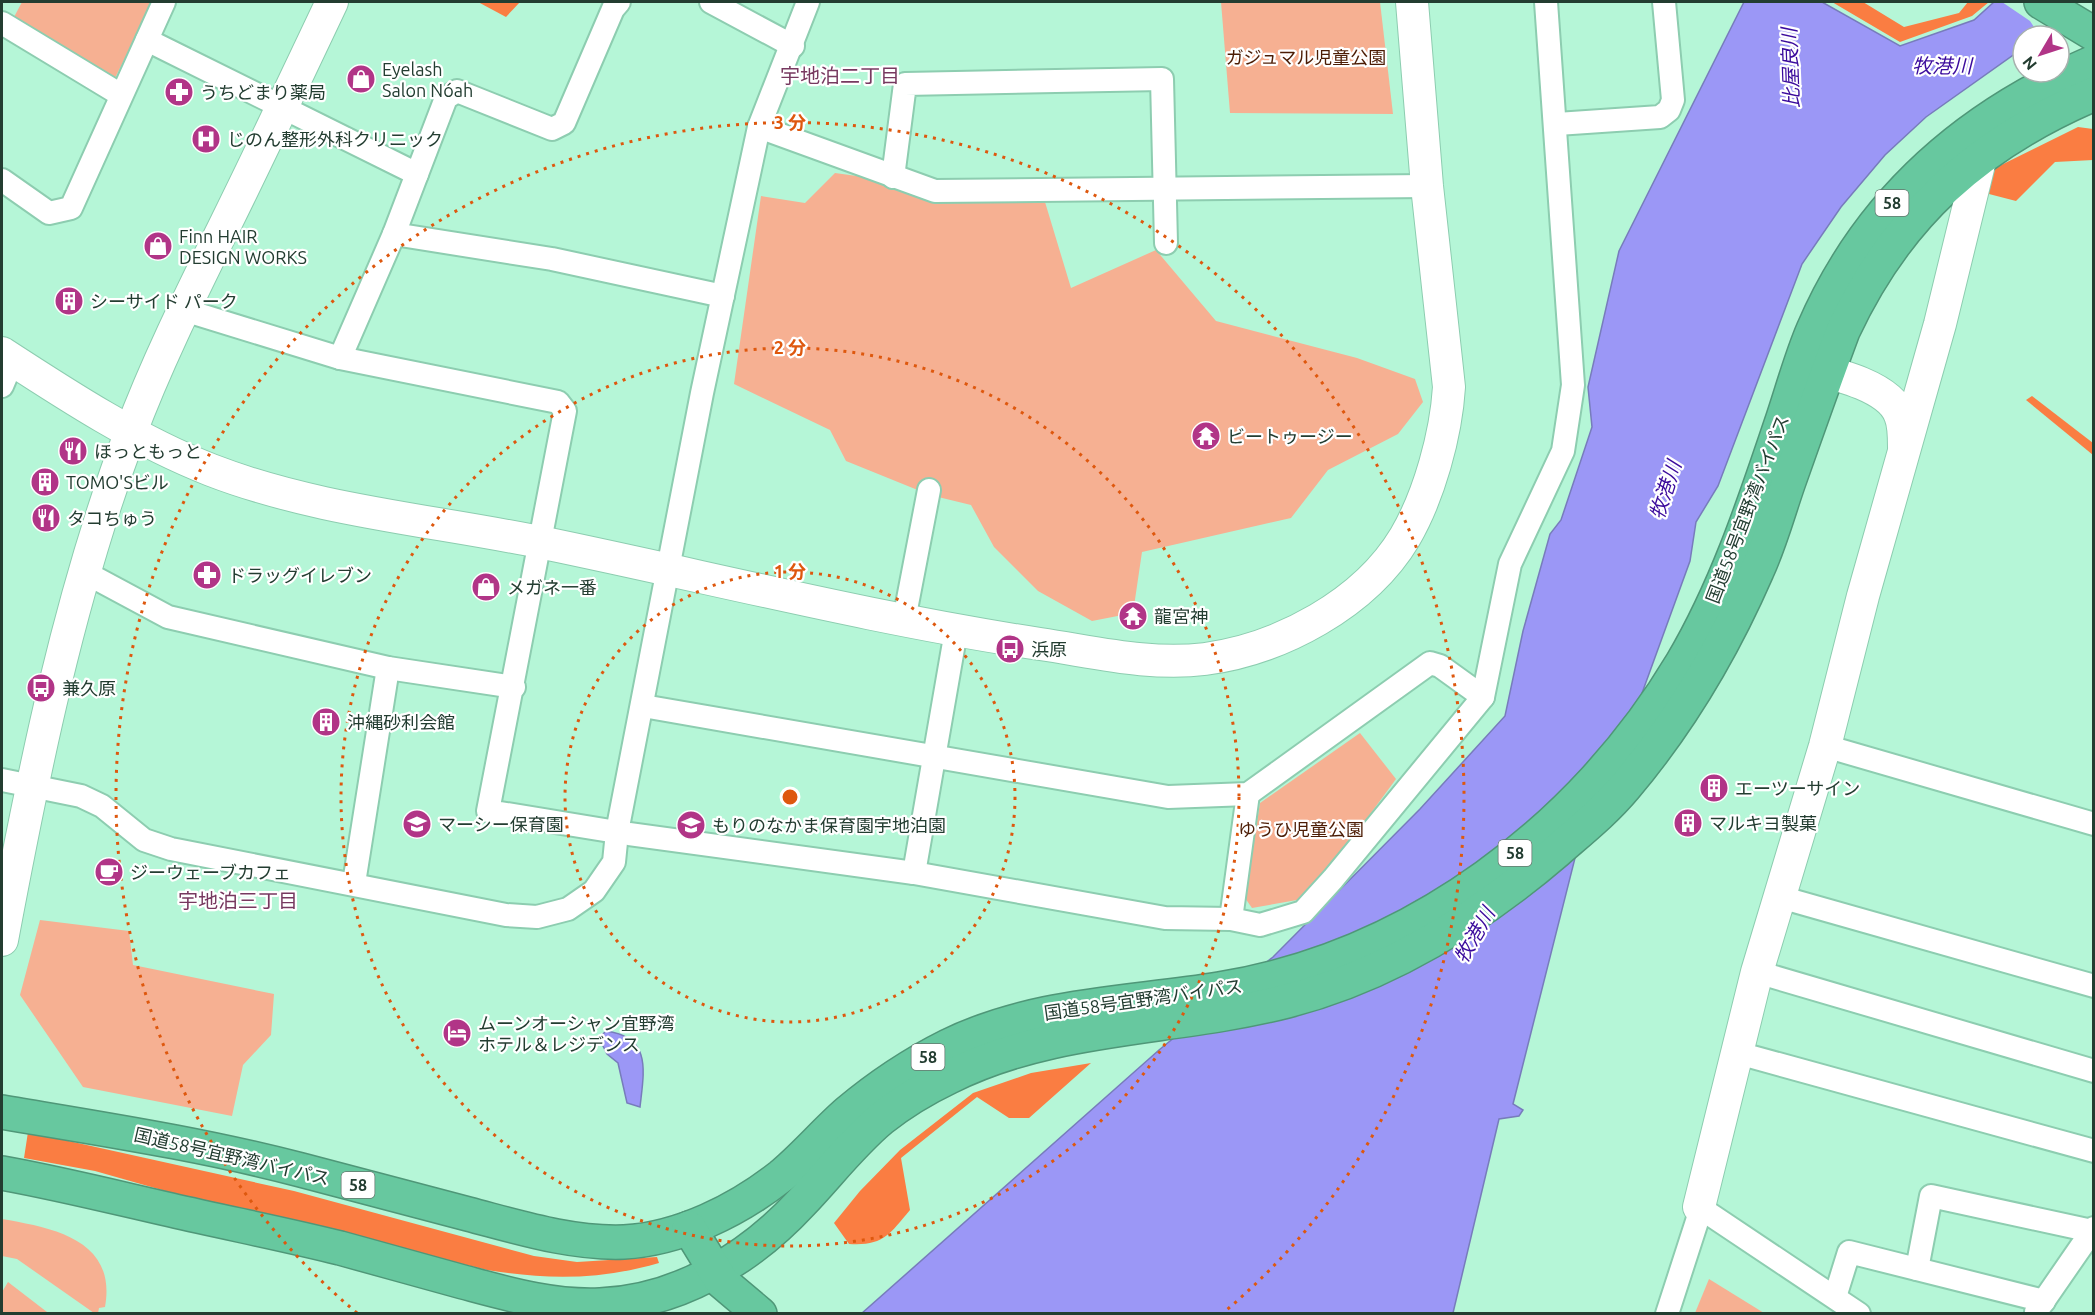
<svg xmlns="http://www.w3.org/2000/svg" width="2095" height="1315" viewBox="0 0 2095 1315" font-family="Ubuntu,'Noto Sans JP',sans-serif">
	<style>
		.green { fill: #f6b092 }
		.forest { fill: #fa7d42 }
		.water { fill: #9b97f6; stroke: #777cbb; stroke-width: 1.5 }
		.pier { fill: #b5f6d7 }
		.lines { fill: none; stroke-linecap: round; stroke-linejoin: round }
		.street-casing { stroke: #8dcdb0; stroke-width: 26 }
		.secondary-casing { stroke: #8dcdb0; stroke-width: 34 }
		.highway-casing { stroke: #4f9778; stroke-width: 36 }
		.street { stroke: #fff; stroke-width: 22 }
		.secondary { stroke: #fff; stroke-width: 32 }
		.highway { stroke: #67c89f; stroke-width: 33 }
		.ring { fill: none; stroke: #de580e; stroke-width: 3; stroke-dasharray: 3 6 }
		.labels { text-anchor: middle; dominant-baseline: central; stroke-width: 4.5; stroke-linejoin: round; paint-order: stroke }
		.shield { fill: #fff; stroke: #65776f; stroke-width: 1.5 }
		.shield-label { font-size: 16px; font-weight: bold; fill: #233d31 }
		.park-label { font-size: 18px; fill: #4c1c04; stroke: #fff }
		.poi-label { font-size: 18px; fill: #233d31; stroke: #fff; text-anchor: start }
		.street-label { font-size: 18px; fill: #233d31; stroke: #fff }
		.water-label { font-size: 20px; font-style: italic; fill: #3a0a9c; stroke: #fff }
		.neighbourhood-label { font-size: 20px; fill: #773960; stroke: #fff }
		.centre { fill: #de580e; stroke: #fff; stroke-width: 3 }
		.ring-label { font-size: 18px; text-anchor: middle; font-weight: bold; fill: #de580e; stroke: #fff; stroke-width: 4.5; stroke-linejoin: round; paint-order: stroke }
	</style>
	<rect width="100%" height="100%" fill="#b5f6d7"/>
	<g class="green">
		<polygon points="22,2 153,2 115,78 13,19"/>
		<polygon points="1221,2 1380,2 1393,114 1230,113"/>
		<polygon points="835,173 1045,202 1071,288 1156,250 1216,321 1357,358 1415,379 1423,402 1398,434 1328,470 1291,518 1142,552 1133,613 1092,621 1038,591 994,547 971,505 930,495 846,461 830,430 734,384 761,196 805,203"/>
		<polygon points="1360,733 1396,779 1329,870 1297,900 1252,908 1245,898 1260,803"/>
		<polygon points="40,920 129,931 133,965 274,994 271,1035 243,1065 232,1116 83,1087 20,995"/>
		<path d="M2,1219c52,9 115,21 103,88l-6,1 -1,5h-4l-77,-54 -15,-3z"/>
		<polygon points="1709,1279 1764,1313 1695,1313"/>
		<polygon points="8,1282 47,1312 47,1313 2,1313 2,1292"/>
	</g>
	<g class="forest">
		<polygon points="478,2 520,2 506,17"/>
		<polygon points="1832,2 1863,2 1904,27 1959,13 1968,2 1989,2 1972,16 1900,42"/>
		<polygon points="2078,127 2093,129 2093,160 2055,162 2016,201 1989,194 1985,173"/>
		<polygon points="2032,396 2093,443 2093,455 2026,400"/>
		<path d="M1091,1063l-62,55h-20l-32,-21 -76,61 9,52c-21,25 -27,36 -61,34l-15,-21 26,-32 40,-41 73,-57 58,-20z"/>
		<path d="M28,1132l266,59 240,65 43,6 80,-5 2,6c-58,17 -112,17 -172,7l-304,-74 -88,-25 -71,-13z"/>
	</g>
	<g class="water">
		<polygon points="1744,2 1822,2 1900,46 1974,20 1994,2 2075,2 2040,36 2023,36 2023,48 1926,117 1885,155 1841,207 1802,264 1718,486 1696,522 1690,561 1589,839 1576,854 1513,1104 1523,1110 1519,1116 1499,1119 1453,1313 861,1314 1159,1050 1273,957 1420,809 1505,716 1523,631 1550,534 1561,520 1592,427 1588,387 1619,251"/>
		<path d="M606,1031c46,6 38,40 34,76l-13,-4 -9,-40 -11,-9 -8,-16z"/>
	</g>
	<polygon class="pier" points="2002,2 2078,2 2044,36 2040,36 2030,21"/>
	<g class="lines">
		<g class="street-casing">
			<g id="street">
				<polyline points="619,2 613,9 564,123 552,129 457,91 446,98 394,234 340,358 558,402 565,411 488,811 629,834 914,873 1165,918 1231,919 1260,925 1303,912 1333,879 1483,697 1510,564 1563,451 1573,385 1546,2"/>
				<polyline points="711,2 793,46"/>
				<polyline points="2,23 121,95"/>
				<polyline points="147,40 417,174"/>
				<polyline points="1557,124 1660,117 1669,110 1673,100 1664,2"/>
				<polyline points="759,127 935,191 1427,186"/>
				<polyline points="893,177 905,84 1162,79 1166,243"/>
				<polyline points="2,180 49,213 71,208 164,2"/>
				<polyline points="394,234 552,259 723,296"/>
				<polyline points="184,310 340,358"/>
				<polyline points="2,386 13,360"/>
				<polyline points="86,573 168,617 388,668 514,687"/>
				<polyline points="904,620 929,490"/>
				<polyline points="643,706 1168,797 1248,794 1430,663 1440,666 1483,697"/>
				<polyline points="1825,746 2094,824"/>
				<polyline points="2,780 81,796 102,806 144,840 171,849 506,915 537,917 568,909 594,891 614,862 617,832 702,393 759,127 808,2"/>
				<polyline points="914,873 956,631"/>
				<polyline points="354,883 388,668"/>
				<polyline points="1780,897 2094,986"/>
				<polyline points="1231,919 1248,794"/>
				<polyline points="1757,972 2094,1071"/>
				<polyline points="1738,1053 2094,1151"/>
				<polyline points="1699,1207 1859,1314"/>
				<polyline points="1917,1269 1931,1196 2092,1231"/>
				<polyline points="1835,1297 1849,1252 2044,1301"/>
				<polyline points="2036,1312 2094,1228"/>
				<polyline points="1667,1314 1700,1212 1699,1207"/>
			</g>
		</g>
		<g class="secondary-casing">
			<g id="secondary">
				<path d="M2,353c66,43 135,88 209,117 106,41 222,50 333,73 165,34 329,76 496,101 55,8 110,22 165,15 75,-10 160,-55 200,-122 24,-41 41,-102 44,-150l-22,-201 -15,-184"/>
				<path d="M1803,366c28,7 86,19 97,49 4,9 4,22 4,32"/>
				<path d="M2,940c32,-171 67,-343 128,-506 27,-72 62,-142 96,-211 36,-73 71,-147 106,-221"/>
				<polyline points="1699,1207 1757,972 1825,746 1863,596 1940,324 1981,156"/>
			</g>
		</g>
		<g class="highway-casing">
			<g id="highway">
				<polyline points="2041,2 2094,34"/>
				<path d="M2,1112c100,17 200,32 299,58 56,15 111,29 167,44 50,13 103,30 156,28 56,-3 114,-32 157,-66 24,-20 44,-44 67,-64 31,-26 64,-48 100,-66 86,-42 178,-42 271,-57 193,-31 364,-160 463,-326 45,-76 73,-162 101,-245 10,-30 18,-60 30,-88 55,-128 154,-214 281,-268"/>
				<path d="M2,1173c56,10 112,24 169,37 56,13 113,24 169,38 41,11 82,23 123,34 45,12 89,25 137,23 78,-3 149,-46 201,-102 27,-28 50,-59 80,-84 20,-16 45,-31 68,-42 106,-53 225,-47 338,-76 101,-26 192,-83 270,-150 24,-21 48,-40 68,-64 55,-65 98,-138 132,-216 13,-28 21,-58 31,-87 18,-51 36,-102 55,-153 54,-116 134,-187 251,-237"/>
				<polyline points="689,1228 722,1282 760,1314"/>
			</g>
		</g>
		<use href="#street" class="street"/>
		<use href="#secondary" class="secondary"/>
		<use href="#highway" class="highway"/>
	</g>
	<g class="ring">
		<circle cx="790" cy="797" r="225"/>
		<circle cx="790" cy="797" r="449"/>
		<path d="M357 1313A674 674 0 1 1 1223 1313"/>
	</g>
	<defs>
		<g id="shop-disc" transform="scale(1.5)"><circle r="9.5" fill="#b13587" stroke="#fff"/><path d="M-5-2.5h2.3a2.7 3.5 0 0 1 5.4 0H5L5.5 6h-11ZM-1.5-2.5h3a1.5 2.3 0 0 0-3 0Z" fill="#fff"/></g>
		<g id="pharmacy-disc" transform="scale(1.5)"><circle r="9.5" fill="#b13587" stroke="#fff"/><path d="M-2-6h4v4h4v4h-4v4h-4v-4h-4v-4h4Z" fill="#fff"/></g>
		<g id="hospital-disc" transform="scale(1.5)"><circle r="9.5" fill="#b13587" stroke="#fff"/><path d="M-5-5h3v3.5h4V-5h3V5h-3V1.5h-4V5h-3Z" fill="#fff"/></g>
		<g id="building-disc" transform="scale(1.5)"><circle r="9.5" fill="#b13587" stroke="#fff"/><path d="M-4-6H4V6H1V3H-1V6H-4ZM-2.5-4.3h1.7v1.8h-1.7ZM.8-4.3h1.7v1.8H.8ZM-2.5-1h1.7V.8h-1.7ZM.8-1h1.7V.8H.8Z" fill="#fff"/></g>
		<g id="temple-disc" transform="scale(1.5)"><circle r="9.5" fill="#b13587" stroke="#fff"/><path d="M0-6L5-2H3V0L6.5 2.5H4V6H1.5V3h-3V6H-4V2.5H-6.5L-3 0V-2H-5Z" fill="#fff"/></g>
		<g id="restaurant-disc" transform="scale(1.5)"><circle r="9.5" fill="#b13587" stroke="#fff"/><path d="M-5-6h1v4h1v-4h1v4h1v-4h1v5L-1.5 .5V6h-2V.5L-5-1ZM5-6V6H3V1.5H1.5Q1.5-4 5-6Z" fill="#fff"/></g>
		<g id="bus-disc" transform="scale(1.5)"><circle r="9.5" fill="#b13587" stroke="#fff"/><path d="M-5-6H5V4H4V6H2V4H-2V6H-4V4H-5ZM-3.5-4V0h7V-4ZM-3.5 1.2v1.5H-2V1.2ZM2 1.2v1.5H3.5V1.2Z" fill="#fff"/></g>
		<g id="school-disc" transform="scale(1.5)"><circle r="9.5" fill="#b13587" stroke="#fff"/><path d="M0-5L7-2L0 1L-7-2ZM-4 1L0 2.5L4 1V4Q0 6-4 4Z" fill="#fff"/></g>
		<g id="cafe-disc" transform="scale(1.5)"><circle r="9.5" fill="#b13587" stroke="#fff"/><path d="M-5.5-4.5H6V0H3Q3 3.5 0 3.5H-2.5Q-5.5 3.5-5.5 0ZM3-3.2v2h1.7v-2ZM-6 4.5H4V6H-6Z" fill="#fff"/></g>
		<g id="hotel-disc" transform="scale(1.5)"><circle r="9.5" fill="#b13587" stroke="#fff"/><path d="M-6-4.5h1.5V1H6V5H4.5V3h-9V5H-6ZM-4 0a1.8 1.8 0 1 1 3.6 0ZM.5 0V-2.5h3Q6-2.5 6 0Z" fill="#fff"/></g>
	</defs>
	<g fill-rule="evenodd">
		<use href="#shop-disc" x="361" y="79"/>
		<use href="#pharmacy-disc" x="179" y="92"/>
		<use href="#hospital-disc" x="206" y="139"/>
		<use href="#shop-disc" x="158" y="246"/>
		<use href="#building-disc" x="69" y="301"/>
		<use href="#temple-disc" x="1206" y="436"/>
		<use href="#restaurant-disc" x="73" y="451"/>
		<use href="#building-disc" x="45" y="482"/>
		<use href="#restaurant-disc" x="46" y="518"/>
		<use href="#pharmacy-disc" x="207" y="575"/>
		<use href="#shop-disc" x="486" y="587"/>
		<use href="#temple-disc" x="1133" y="616"/>
		<use href="#bus-disc" x="1010" y="649"/>
		<use href="#bus-disc" x="41" y="688"/>
		<use href="#building-disc" x="326" y="722"/>
		<use href="#building-disc" x="1714" y="788"/>
		<use href="#building-disc" x="1688" y="823"/>
		<use href="#school-disc" x="417" y="824"/>
		<use href="#school-disc" x="691" y="825"/>
		<use href="#cafe-disc" x="109" y="872"/>
		<use href="#hotel-disc" x="457" y="1033"/>
	</g>
	<g class="labels">
		<g class="shield">
			<rect x="1875.5" y="190" width="33" height="26" rx="4.5"/>
			<rect x="1498.5" y="840" width="33" height="26" rx="4.5"/>
			<rect x="911.5" y="1044" width="33" height="26" rx="4.5"/>
			<rect x="341.5" y="1172" width="33" height="26" rx="4.5"/>
		</g>
		<g class="shield-label">
			<text x="1892" y="203">58</text>
			<text x="1515" y="853">58</text>
			<text x="928" y="1057">58</text>
			<text x="358" y="1185">58</text>
		</g>
		<g class="park-label">
			<text x="1306" y="57">ガジュマル児童公園</text>
			<text x="1301" y="829">ゆうひ児童公園</text>
		</g>
		<g class="poi-label">
			<text x="382" y="69">Eyelash<tspan x="382" dy="21">Salon Nóah</tspan></text>
			<text x="200" y="92">うちどまり薬局</text>
			<text x="227" y="139">じのん整形外科クリニック</text>
			<text x="179" y="236">Finn HAIR<tspan x="179" dy="21">DESIGN WORKS</tspan></text>
			<text x="90" y="301">シーサイド パーク</text>
			<text x="1227" y="436">ビートゥージー</text>
			<text x="94" y="451">ほっともっと</text>
			<text x="66" y="482">TOMO'Sビル</text>
			<text x="67" y="518">タコちゅう</text>
			<text x="228" y="575">ドラッグイレブン</text>
			<text x="507" y="587">メガネ一番</text>
			<text x="1154" y="616">龍宮神</text>
			<text x="1031" y="649">浜原</text>
			<text x="62" y="688">兼久原</text>
			<text x="347" y="722">沖縄砂利会館</text>
			<text x="1735" y="788">エーツーサイン</text>
			<text x="1709" y="823">マルキヨ製菓</text>
			<text x="438" y="824">マーシー保育園</text>
			<text x="712" y="825">もりのなかま保育園宇地泊園</text>
			<text x="130" y="872">ジーウェーブカフェ</text>
			<text x="478" y="1023">ムーンオーシャン宜野湾<tspan x="478" dy="21">ホテル＆レジデンス</tspan></text>
		</g>
		<g class="street-label">
			<text transform="translate(1747 509) rotate(-69)">国道58号宜野湾バイパス</text>
			<text transform="translate(1143 999) rotate(-8)">国道58号宜野湾バイパス</text>
			<text transform="translate(232 1156) rotate(13)">国道58号宜野湾バイパス</text>
		</g>
		<g class="water-label">
			<text x="1942" y="65">牧港川</text>
			<text transform="translate(1790 68) rotate(-92)">比屋良川</text>
			<text transform="translate(1665 490) rotate(-72)">牧港川</text>
			<text transform="translate(1474 935) rotate(-60)">牧港川</text>
		</g>
		<g class="neighbourhood-label">
			<text x="840" y="75">宇地泊二丁目</text>
			<text x="238" y="900">宇地泊三丁目</text>
		</g>
	</g>
	<circle cx="790" cy="797" r="9" class="centre"/>
	<g class="ring-label">
		<text x="790" y="129">3 分</text>
		<text x="790" y="354">2 分</text>
		<text x="790" y="578">1 分</text>
	</g>
	<rect width="2095" height="1315" fill="none" stroke="#233d31" stroke-width="6"/>
	<g transform="translate(2041 54) rotate(231)"><circle r="28" fill="#ffffff" stroke="#a7b1ad" stroke-width="1.5"/>
	<path d="M0-4.5L10 22L0 15L-10 22Z" fill="#b13587"/>
	<text y="-9" font-size="16" font-weight="bold" text-anchor="middle" fill="#233d31">N</text>
	</g>
</svg>
